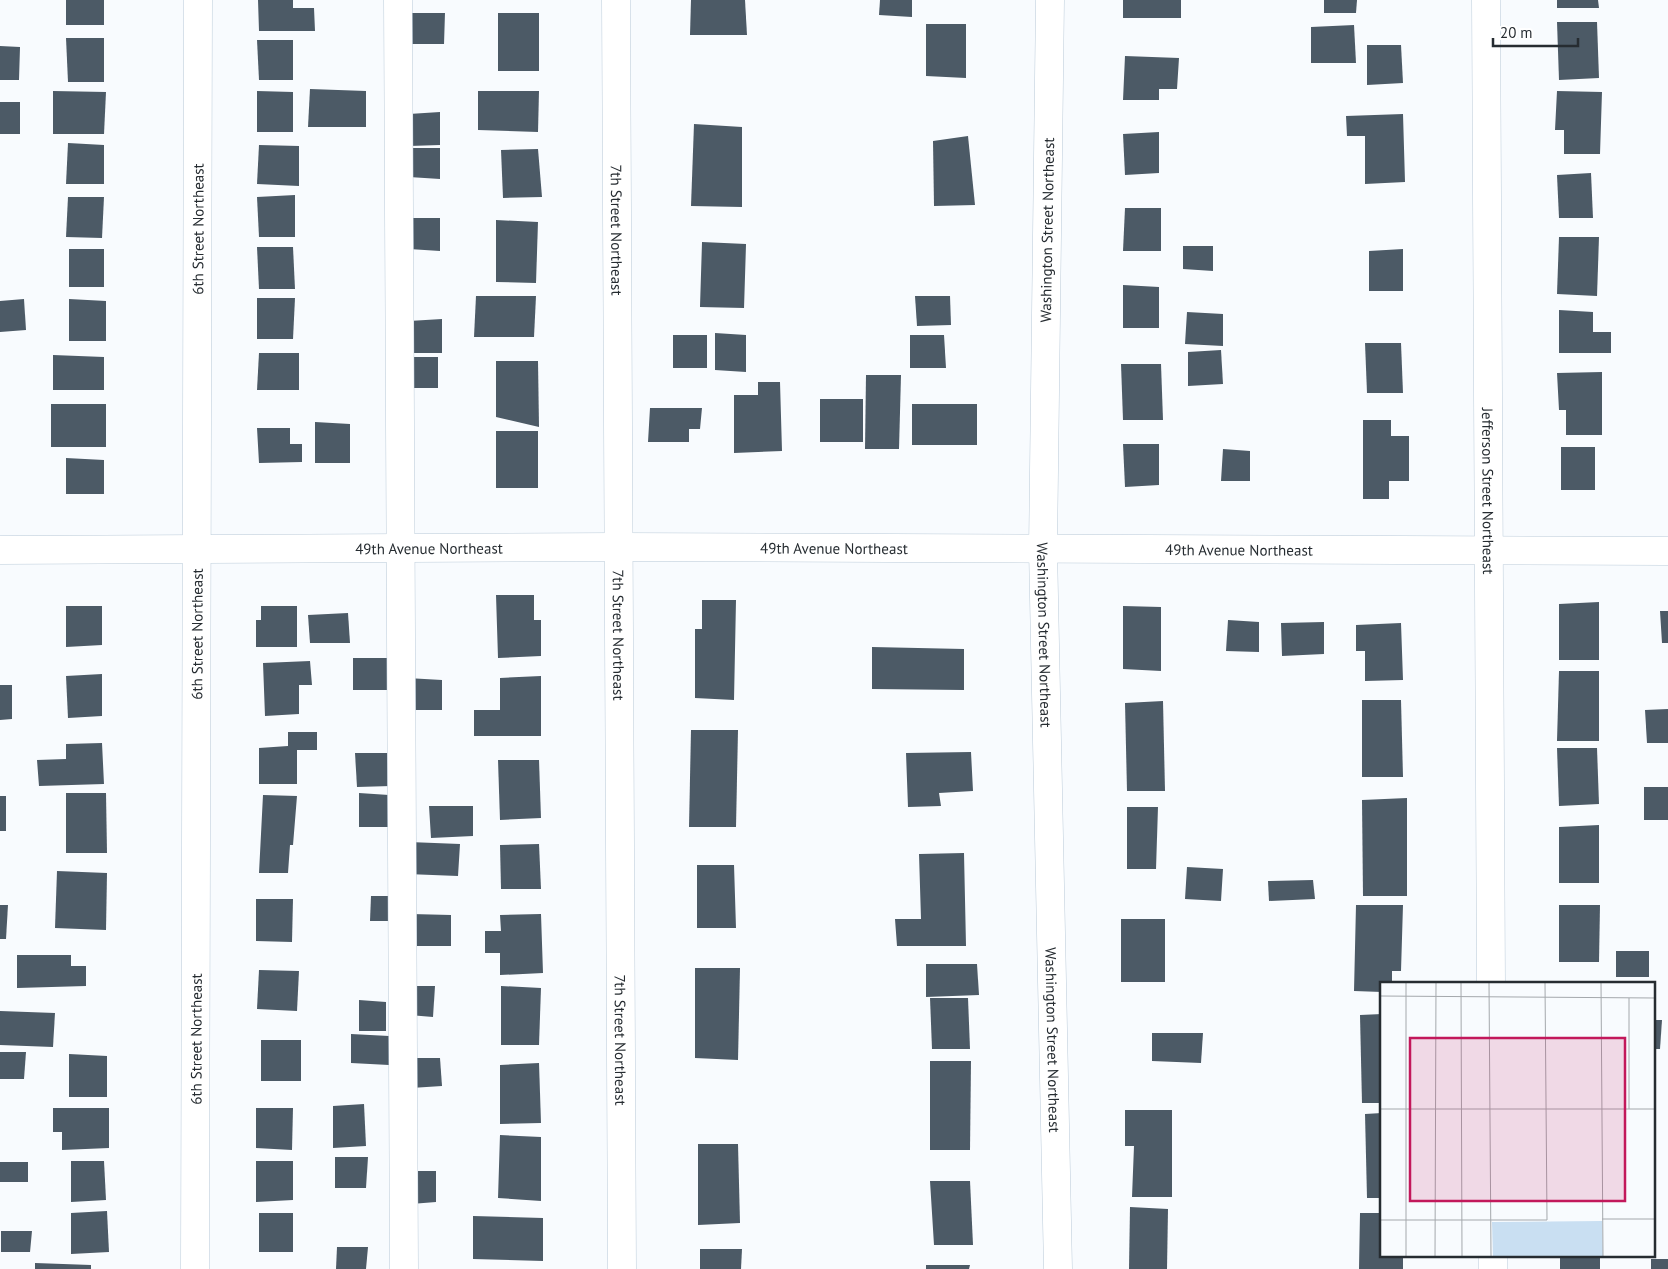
<svg xmlns="http://www.w3.org/2000/svg" width="1668" height="1269" viewBox="0 0 1668 1269" font-family="'PT Sans',sans-serif">
	<style>
		.building { fill: #4c5a66 }
		.lines { fill: none; stroke-linecap: round; stroke-linejoin: round }
		.minor-casing { stroke: #bbcbd9; stroke-width: 29 }
		.minor { stroke: #fff; stroke-width: 28 }
		.labels { text-anchor: middle; dominant-baseline: central; stroke-width: 5; stroke-linejoin: round; paint-order: stroke }
		.street-label { font-size: 15px; fill: #262c31; stroke: #fff }
		.inset-road { fill: none; stroke: #a4a8ac; stroke-width: 1 }
		.view { fill: #c2185b; fill-opacity: 0.15; stroke: #c2185b; stroke-width: 2.5 }
		.inset-edge { fill: none; stroke: #262c31; stroke-width: 2.5 }
	</style>
	<rect width="100%" height="100%" fill="#f8fbfe"/>
	<g class="building">
		<rect x="66" y="0" width="38" height="25"/>
		<polygon points="258,0 293,0 293,8 314,8 315,31 259,31"/>
		<polygon points="691,0 745,0 747,35 690,35"/>
		<polygon points="880,0 912,0 912,17 879,15"/>
		<rect x="1123" y="0" width="58" height="18"/>
		<polygon points="1324,0 1357,0 1356,13 1324,13"/>
		<polygon points="1557,0 1598,0 1599,8 1557,8"/>
		<polygon points="409,13 445,13 444,44 409,44"/>
		<rect x="498" y="13" width="41" height="58"/>
		<polygon points="1557,22 1597,22 1599,78 1559,80"/>
		<polygon points="926,24 966,24 966,78 926,76"/>
		<polygon points="1354,25 1356,63 1311,63 1311,27"/>
		<polygon points="66,38 104,38 104,82 68,82"/>
		<polygon points="257,40 293,40 293,80 259,80"/>
		<polygon points="1367,45 1401,45 1403,83 1367,85"/>
		<polygon points="0,46 20,47 19,80 0,80"/>
		<polygon points="1125,56 1179,58 1177,89 1159,89 1159,100 1123,100"/>
		<polygon points="310,89 366,91 366,127 308,127"/>
		<polygon points="53,91 106,92 104,134 53,134"/>
		<polygon points="257,91 293,92 293,132 257,132"/>
		<polygon points="478,91 539,91 538,132 478,130"/>
		<polygon points="1557,91 1602,92 1600,154 1564,154 1564,130 1555,130"/>
		<rect x="0" y="102" width="20" height="32"/>
		<polygon points="440,112 440,145 409,146 409,114"/>
		<polygon points="1403,114 1405,182 1365,184 1365,136 1347,136 1346,116"/>
		<polygon points="694,124 742,127 742,207 691,206"/>
		<polygon points="1159,132 1159,173 1125,175 1123,134"/>
		<polygon points="968,136 975,205 934,206 933,141"/>
		<polygon points="68,143 104,145 104,184 66,184"/>
		<polygon points="259,145 299,146 299,186 257,184"/>
		<polygon points="411,148 440,148 440,179 409,177"/>
		<polygon points="538,149 542,197 503,198 501,150"/>
		<polygon points="1591,173 1593,218 1559,218 1557,175"/>
		<polygon points="295,195 295,237 259,237 257,197"/>
		<polygon points="68,197 104,197 102,238 66,237"/>
		<polygon points="1125,208 1161,208 1161,251 1123,251"/>
		<polygon points="409,218 440,218 440,251 409,249"/>
		<polygon points="496,220 538,222 536,283 496,282"/>
		<polygon points="1559,237 1599,237 1597,296 1557,294"/>
		<polygon points="702,242 746,244 744,308 700,307"/>
		<polygon points="1183,246 1213,246 1213,271 1183,269"/>
		<polygon points="257,247 293,247 295,289 259,289"/>
		<rect x="69" y="249" width="35" height="38"/>
		<polygon points="1403,249 1403,291 1369,291 1369,251"/>
		<polygon points="1123,285 1159,287 1159,328 1123,328"/>
		<polygon points="476,296 536,296 534,337 474,337"/>
		<polygon points="915,296 950,296 951,325 917,326"/>
		<polygon points="257,298 295,298 293,339 257,339"/>
		<polygon points="24,299 26,330 0,332 0,301"/>
		<polygon points="69,299 106,301 106,341 69,341"/>
		<polygon points="1559,310 1593,312 1593,332 1611,332 1611,353 1559,353"/>
		<polygon points="1187,312 1223,314 1223,346 1185,344"/>
		<polygon points="442,319 442,353 411,353 409,321"/>
		<polygon points="715,333 746,335 746,372 715,370"/>
		<rect x="673" y="335" width="34" height="33"/>
		<polygon points="910,335 944,335 946,368 910,368"/>
		<polygon points="1365,343 1401,343 1403,393 1367,393"/>
		<polygon points="1221,350 1223,384 1188,386 1188,352"/>
		<polygon points="259,353 299,353 299,390 257,390"/>
		<polygon points="53,355 104,357 104,390 53,390"/>
		<rect x="409" y="357" width="29" height="31"/>
		<polygon points="496,361 538,361 539,427 496,417"/>
		<polygon points="1121,364 1161,364 1163,420 1123,420"/>
		<polygon points="1602,372 1602,435 1566,435 1566,410 1559,410 1557,373"/>
		<polygon points="866,375 901,375 899,449 865,449"/>
		<polygon points="758,382 780,382 782,451 734,453 734,395 758,395"/>
		<rect x="820" y="399" width="43" height="43"/>
		<rect x="51" y="404" width="55" height="43"/>
		<rect x="912" y="404" width="65" height="41"/>
		<polygon points="650,408 702,408 700,429 689,429 689,442 648,442"/>
		<polygon points="1363,420 1391,420 1391,436 1409,436 1409,481 1389,481 1389,499 1363,499"/>
		<polygon points="315,422 350,424 350,463 315,463"/>
		<polygon points="257,428 290,428 290,444 302,444 302,462 259,463"/>
		<rect x="496" y="431" width="42" height="57"/>
		<polygon points="1123,444 1159,444 1159,485 1125,487"/>
		<rect x="1561" y="447" width="34" height="43"/>
		<polygon points="1223,449 1250,451 1250,481 1221,481"/>
		<polygon points="66,458 104,460 104,494 66,494"/>
		<polygon points="496,595 534,595 534,620 541,620 541,656 498,658"/>
		<polygon points="702,600 736,600 734,700 695,698 695,629 702,629"/>
		<polygon points="1599,602 1599,660 1559,660 1559,604"/>
		<polygon points="66,606 102,606 102,645 66,647"/>
		<polygon points="261,606 297,606 297,647 256,647 256,620 261,620"/>
		<polygon points="1123,606 1161,607 1161,671 1123,669"/>
		<polygon points="1660,611 1668,611 1668,643 1662,643"/>
		<polygon points="348,613 350,643 310,643 308,615"/>
		<polygon points="1228,620 1259,622 1259,652 1226,651"/>
		<polygon points="1324,622 1324,654 1282,656 1281,623"/>
		<polygon points="1401,623 1403,680 1365,681 1365,651 1356,651 1356,625"/>
		<polygon points="872,647 964,649 964,690 872,689"/>
		<rect x="353" y="658" width="36" height="32"/>
		<polygon points="310,661 312,685 299,685 299,714 265,716 263,663"/>
		<polygon points="1559,671 1599,671 1599,741 1557,741"/>
		<polygon points="102,674 102,716 68,718 66,676"/>
		<polygon points="541,676 541,736 474,736 474,710 500,710 500,678"/>
		<polygon points="407,678 442,680 442,710 407,710"/>
		<polygon points="0,685 12,685 12,719 0,720"/>
		<polygon points="1362,700 1401,700 1403,777 1362,777"/>
		<polygon points="1163,701 1165,791 1127,791 1125,703"/>
		<polygon points="1668,709 1668,743 1647,743 1645,710"/>
		<polygon points="691,730 738,730 736,827 689,827"/>
		<polygon points="288,732 317,732 317,750 297,750 297,784 259,784 259,748 288,746"/>
		<polygon points="102,743 104,784 39,786 37,760 66,759 66,744"/>
		<polygon points="1557,748 1597,748 1599,804 1559,806"/>
		<polygon points="971,752 973,791 939,793 941,806 908,807 906,753"/>
		<polygon points="355,753 389,753 391,786 357,787"/>
		<polygon points="498,760 539,760 541,818 500,820"/>
		<rect x="1644" y="787" width="24" height="33"/>
		<polygon points="66,793 106,793 107,853 66,853"/>
		<polygon points="359,793 389,795 389,827 359,827"/>
		<polygon points="263,795 297,796 293,845 290,845 288,873 259,873"/>
		<rect x="0" y="796" width="6" height="35"/>
		<polygon points="1407,798 1407,896 1363,896 1362,800"/>
		<polygon points="429,806 473,806 473,836 431,838"/>
		<polygon points="1127,807 1158,807 1156,869 1127,869"/>
		<polygon points="1599,825 1599,883 1559,883 1559,827"/>
		<polygon points="409,842 460,844 458,876 407,874"/>
		<polygon points="539,844 541,889 501,889 500,845"/>
		<polygon points="964,853 966,946 897,946 895,919 921,919 919,854"/>
		<polygon points="697,865 734,865 736,928 697,928"/>
		<polygon points="1187,867 1223,869 1221,901 1185,899"/>
		<polygon points="57,871 107,873 106,930 55,928"/>
		<polygon points="1313,880 1315,899 1269,901 1268,881"/>
		<polygon points="371,896 389,896 389,921 370,921"/>
		<polygon points="256,899 293,899 292,942 256,941"/>
		<polygon points="0,905 8,905 6,939 0,939"/>
		<polygon points="1356,905 1403,905 1401,971 1392,971 1392,983 1382,983 1382,992 1354,991"/>
		<polygon points="1559,905 1600,905 1599,962 1559,962"/>
		<polygon points="411,914 451,915 451,946 409,946"/>
		<polygon points="541,914 543,973 500,975 500,953 485,953 485,931 501,931 500,915"/>
		<rect x="1121" y="919" width="44" height="63"/>
		<rect x="1616" y="951" width="33" height="26"/>
		<polygon points="17,955 71,955 71,966 86,966 86,986 17,988"/>
		<polygon points="926,964 977,964 979,995 926,997"/>
		<polygon points="695,968 740,968 738,1060 695,1058"/>
		<polygon points="259,970 299,971 297,1011 257,1009"/>
		<polygon points="411,986 435,986 433,1017 409,1015"/>
		<polygon points="501,986 541,988 539,1045 501,1045"/>
		<polygon points="930,998 968,998 970,1049 932,1049"/>
		<polygon points="359,1000 386,1002 386,1031 359,1031"/>
		<polygon points="0,1011 55,1013 53,1047 0,1045"/>
		<polygon points="1382,1014 1382,1103 1362,1103 1360,1015"/>
		<polygon points="1654,1020 1662,1020 1660,1049 1654,1049"/>
		<polygon points="1152,1033 1203,1033 1201,1063 1152,1061"/>
		<polygon points="351,1034 389,1036 389,1065 351,1063"/>
		<rect x="261" y="1040" width="40" height="41"/>
		<polygon points="0,1052 26,1052 24,1079 0,1079"/>
		<polygon points="69,1054 107,1056 107,1097 69,1097"/>
		<polygon points="409,1058 440,1058 442,1086 411,1088"/>
		<polygon points="930,1061 971,1061 970,1150 930,1150"/>
		<polygon points="539,1063 541,1123 500,1124 500,1065"/>
		<polygon points="364,1104 366,1146 333,1148 333,1106"/>
		<polygon points="53,1108 109,1108 109,1148 62,1150 62,1132 53,1132"/>
		<polygon points="256,1108 293,1108 292,1150 256,1148"/>
		<polygon points="1125,1110 1172,1110 1172,1197 1132,1197 1134,1146 1125,1146"/>
		<polygon points="1382,1113 1382,1198 1367,1198 1365,1114"/>
		<polygon points="500,1135 541,1137 541,1201 498,1198"/>
		<polygon points="698,1144 738,1144 740,1223 698,1225"/>
		<polygon points="335,1157 368,1157 366,1188 335,1188"/>
		<polygon points="71,1161 104,1161 106,1200 71,1202"/>
		<polygon points="256,1161 293,1161 293,1200 256,1202"/>
		<rect x="0" y="1162" width="28" height="20"/>
		<polygon points="411,1171 436,1171 436,1202 411,1204"/>
		<polygon points="930,1181 970,1181 973,1245 934,1245"/>
		<polygon points="1130,1207 1168,1209 1167,1269 1129,1269"/>
		<polygon points="107,1211 109,1252 71,1254 71,1213"/>
		<rect x="259" y="1213" width="34" height="39"/>
		<polygon points="1360,1213 1382,1213 1382,1255 1403,1255 1403,1269 1359,1269"/>
		<polygon points="473,1216 543,1218 543,1261 473,1259"/>
		<polygon points="1,1231 32,1231 30,1252 1,1252"/>
		<polygon points="337,1247 368,1247 366,1269 336,1269"/>
		<polygon points="700,1249 742,1249 741,1269 700,1269"/>
		<rect x="1560" y="1255" width="40" height="14"/>
		<rect x="1651" y="1259" width="17" height="10"/>
		<polygon points="35,1263 91,1265 91,1269 35,1269"/>
		<polygon points="926,1265 970,1265 969,1269 926,1269"/>
	</g>
	<g class="lines">
		<g class="minor-casing">
			<g id="minor">
				<polyline points="398,0 404,1269"/>
				<path id="s1" d="M616,0l6,1269"/>
				<path id="s2" d="M1050,0l-7,549 15,720"/>
				<path id="s3" d="M1486,0l5,983"/>
				<path id="s4" d="M0,550l617,-3 1051,4"/>
				<polyline points="1493,1255 1493,1269"/>
				<path id="s5" d="M195,1269l3,-1269"/>
			</g>
		</g>
		<use href="#minor" class="minor"/>
	</g>
	<g class="labels">
		<g class="street-label">
			<text stroke="none"><textPath href="#s5" startOffset="1040">6th Street Northeast</textPath></text>
			<text stroke="none"><textPath href="#s1" startOffset="230">7th Street Northeast</textPath></text>
			<text transform="translate(1047 230) rotate(-89)">Washington Street Northeast</text>
			<text stroke="none"><textPath href="#s3" startOffset="491">Jefferson Street Northeast</textPath></text>
			<text stroke="none"><textPath href="#s4" startOffset="429">49th Avenue Northeast</textPath></text>
			<text stroke="none"><textPath href="#s4" startOffset="834">49th Avenue Northeast</textPath></text>
			<text stroke="none"><textPath href="#s4" startOffset="1239">49th Avenue Northeast</textPath></text>
			<text stroke="none"><textPath href="#s5" startOffset="635">6th Street Northeast</textPath></text>
			<text stroke="none"><textPath href="#s1" startOffset="635">7th Street Northeast</textPath></text>
			<text stroke="none"><textPath href="#s2" startOffset="635">Washington Street Northeast</textPath></text>
			<text stroke="none"><textPath href="#s5" startOffset="230">6th Street Northeast</textPath></text>
			<text stroke="none"><textPath href="#s1" startOffset="1040">7th Street Northeast</textPath></text>
			<text stroke="none"><textPath href="#s2" startOffset="1040">Washington Street Northeast</textPath></text>
		</g>
	</g>
	<g transform="translate(1380 982)">
		<rect width="275" height="275" fill="#f8fbfe"/>
		<path d="M222,239l1,36h-110l-1,-35z" fill="#c9dff2"/>
		<path class="inset-road" d="M26,0v275M81,0l1,275M109,0l2,275M221,0l2,275M0,14l275,2M0,127h275M249,127v-111M222,237h53M0,238h167l-2,-238M55,275l1,-275"/>
		<path class="view" d="M30,56h215v163h-215z"/>
		<rect width="275" height="275" class="inset-edge"/>
	</g>
	<path d="M1493 38v8h85v-8" fill="none" stroke="#262c31" stroke-width="2.5"/>
	<text x="1500" y="38" font-size="15" fill="#262c31" stroke="#ffffff" stroke-width="4" paint-order="stroke">20 m</text>
</svg>
